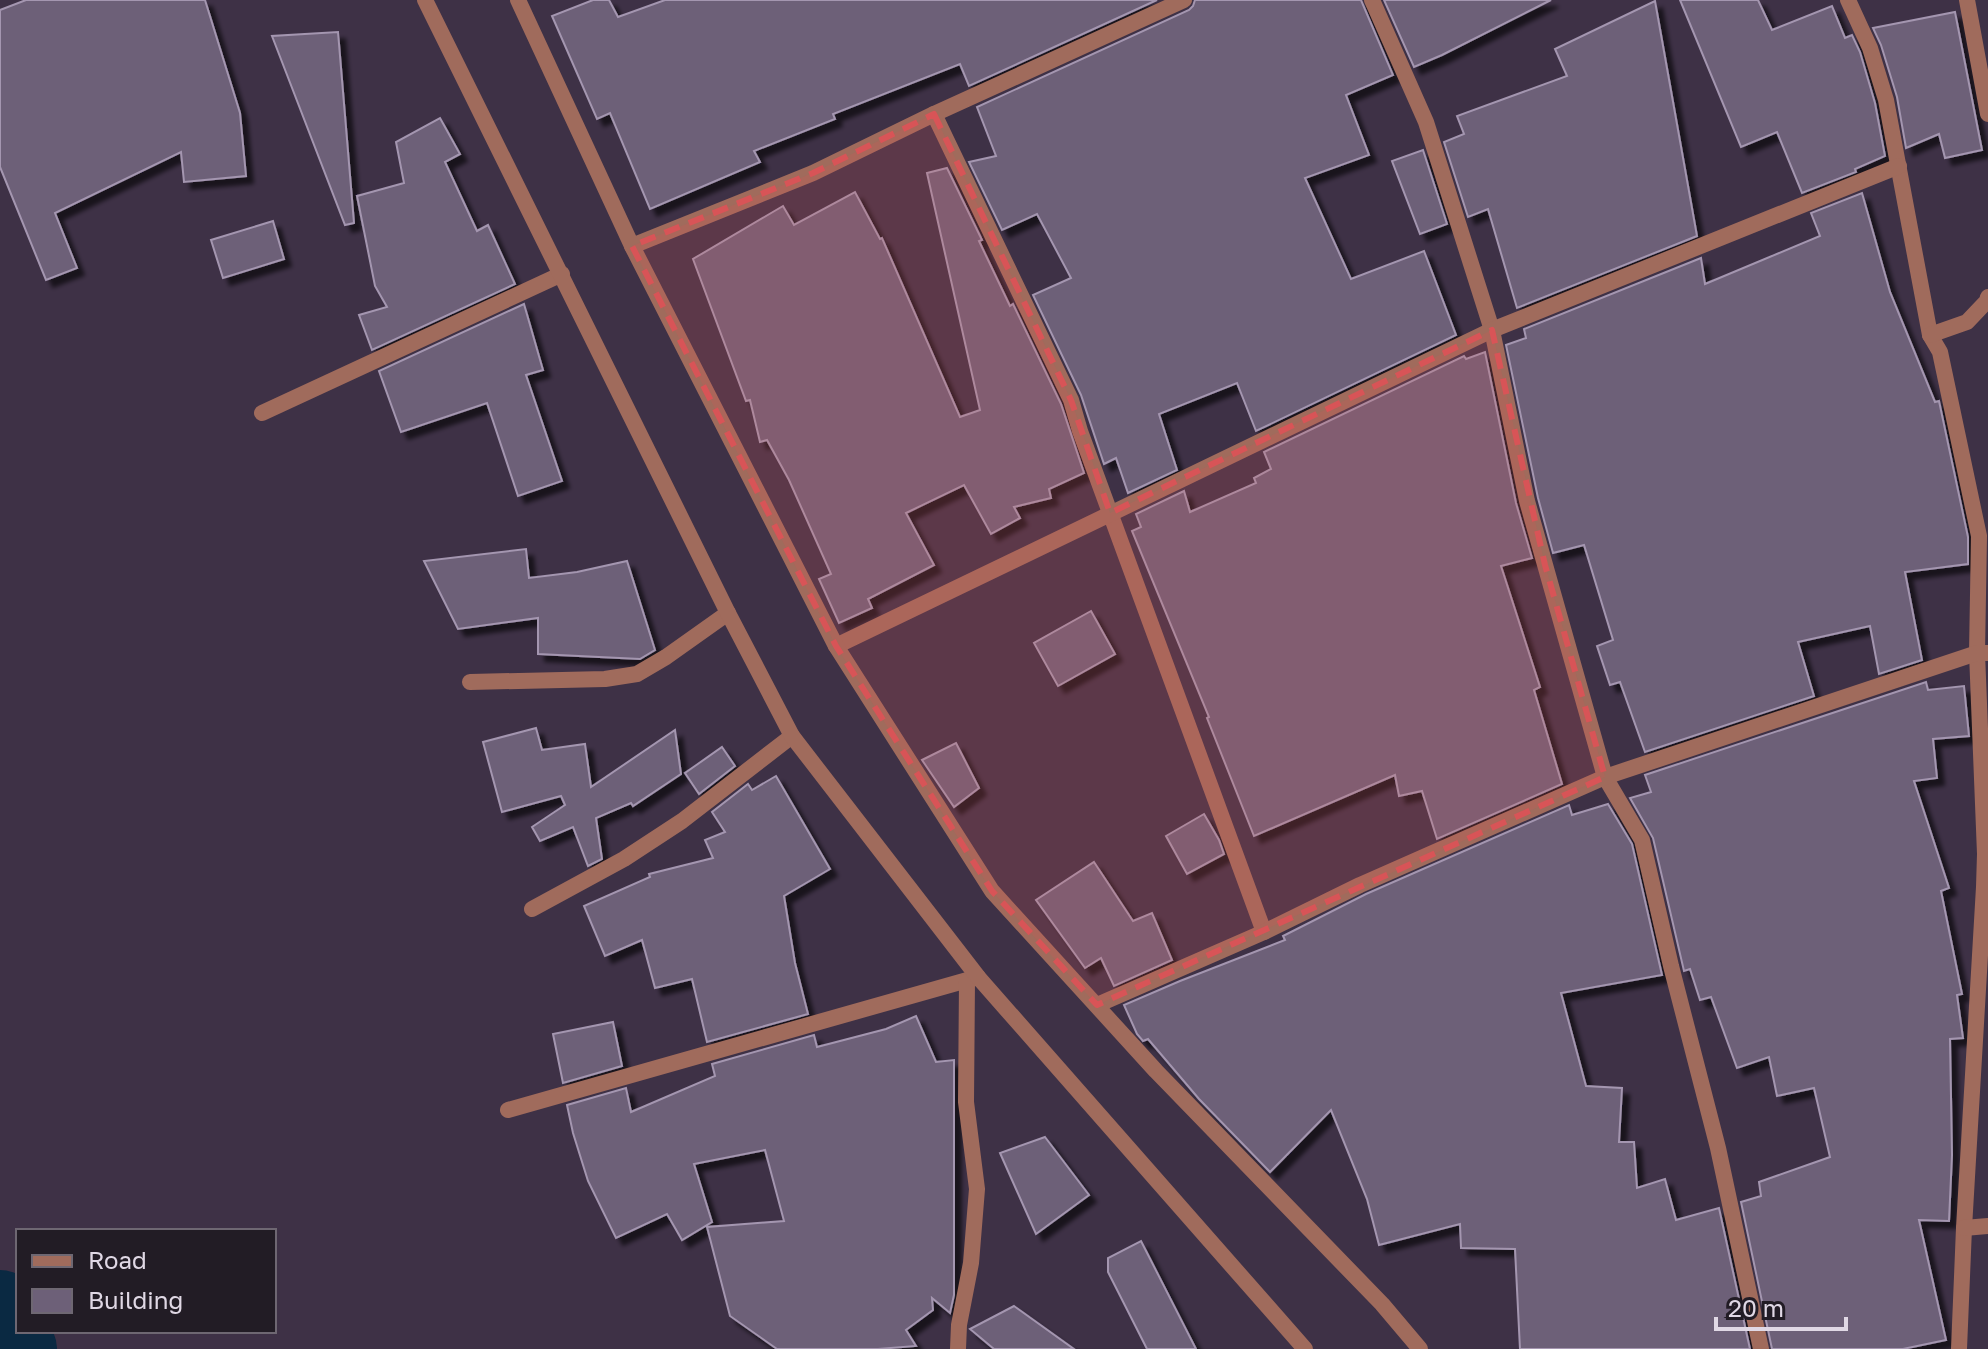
<svg xmlns="http://www.w3.org/2000/svg" width="1988" height="1349" viewBox="0 0 1988 1349" font-family="'Golos Text',sans-serif">
	<style>
		.lines { fill: none; stroke-linecap: round; stroke-linejoin: round }
		.river { stroke: #0a2942; stroke-width: 78 }
		.building { fill: #6d6078; stroke: #a496b0; stroke-width: 2; filter: url(#shadow) }
		.minor { stroke: #a06b5c; stroke-width: 16 }
		.tertiary { stroke: #a06b5c; stroke-width: 16 }
		.marked { fill: #d85457; fill-opacity: 0.2; stroke: #d85457; stroke-width: 6; stroke-dasharray: 16 10; stroke-linejoin: round }
	</style>
	<defs>
		<filter id="shadow"><feDropShadow dx="7" dy="7" stdDeviation="2" flood-color="#0009"/></filter>
	</defs>
	<rect width="100%" height="100%" fill="#3e3146"/>
	<g class="lines">
		<polyline class="river" points="0,1309 18,1349"/>
	</g>
	<g class="building">
		<polygon points="26,0 205,0 240,113 246,176 184,182 181,152 55,213 77,268 46,280 0,167 0,10"/>
		<polygon points="593,0 609,0 618,17 665,0 1157,0 969,86 960,64 833,114 835,119 754,151 760,162 650,209 610,113 597,119 552,16"/>
		<polygon points="1195,0 1361,0 1393,75 1346,95 1369,155 1305,178 1351,279 1424,251 1456,335 1256,431 1237,383 1159,414 1177,470 1128,493 1116,458 1104,464 1081,395 1033,295 1071,278 1037,214 1002,230 969,162 996,156 977,107 1189,10 1193,6"/>
		<polygon points="1384,0 1551,0 1442,55 1414,67"/>
		<polygon points="1680,0 1758,0 1772,30 1832,6 1845,38 1852,35 1860,52 1875,103 1885,156 1855,169 1856,172 1802,193 1777,132 1741,147"/>
		<polygon points="1655,1 1697,236 1517,308 1488,209 1468,217 1444,142 1464,134 1457,116 1567,76 1555,49"/>
		<polygon points="1955,12 1982,150 1945,158 1939,134 1906,148 1897,97 1881,45 1873,28"/>
		<polygon points="338,32 354,223 345,225 272,36"/>
		<polygon points="440,118 460,154 445,162 477,231 488,225 515,284 372,350 359,315 387,307 375,286 357,196 404,183 396,142"/>
		<polygon points="1423,150 1447,224 1420,234 1392,161"/>
		<polygon points="947,168 982,240 979,241 1010,306 1013,304 1061,404 1084,473 1049,489 1051,498 1014,507 1020,518 991,534 964,485 906,513 934,565 868,599 872,608 839,623 819,579 831,574 789,480 767,440 760,442 750,400 746,401 693,259 783,206 794,225 855,192 880,239 882,238 960,417 980,410 927,173"/>
		<polygon points="1862,193 1890,292 1935,402 1939,401 1968,537 1968,564 1905,572 1922,660 1879,674 1870,626 1798,642 1814,696 1645,752 1620,682 1610,685 1597,646 1613,640 1584,545 1553,553 1538,498 1506,345 1526,338 1524,329 1701,258 1705,284 1820,236 1811,213"/>
		<polygon points="273,221 284,259 223,278 211,240"/>
		<polygon points="524,304 543,370 526,375 562,481 518,496 487,403 401,432 379,371"/>
		<polygon points="1485,352 1516,503 1532,558 1501,566 1540,687 1534,690 1562,784 1437,839 1422,791 1399,796 1395,775 1254,836 1207,718 1209,717 1132,531 1141,527 1136,514 1184,491 1190,512 1256,483 1254,478 1271,469 1264,452 1464,356 1466,359"/>
		<polygon points="526,549 529,578 577,572 627,561 655,650 640,659 538,654 538,618 458,629 424,561"/>
		<polygon points="1091,611 1115,654 1058,686 1034,643"/>
		<polygon points="1926,682 1928,690 1964,686 1969,736 1933,739 1937,778 1914,781 1949,888 1941,891 1962,994 1957,995 1963,1038 1950,1039 1952,1155 1949,1221 1919,1220 1946,1340 1903,1349 1772,1349 1741,1202 1761,1196 1759,1182 1830,1157 1814,1088 1777,1096 1769,1057 1737,1068 1711,997 1700,1000 1690,969 1684,971 1653,838 1630,798 1651,792 1645,775"/>
		<polygon points="536,728 542,750 585,744 591,787 675,730 681,774 633,806 631,803 596,818 602,859 588,866 573,827 540,841 532,827 565,805 561,796 502,812 483,742"/>
		<polygon points="956,743 979,788 954,807 922,760"/>
		<polygon points="722,747 735,766 699,794 685,773"/>
		<polygon points="776,776 830,869 784,896 795,963 808,1014 707,1042 692,979 655,988 642,940 605,956 584,906 650,877 649,874 713,858 705,840 725,832 712,812 748,784 752,790"/>
		<polygon points="1608,804 1632,844 1662,975 1561,993 1586,1086 1622,1088 1619,1142 1634,1142 1637,1188 1665,1179 1676,1220 1719,1208 1750,1349 1520,1349 1515,1249 1461,1248 1460,1224 1379,1245 1367,1199 1331,1110 1270,1172 1199,1099 1148,1039 1143,1041 1137,1034 1124,1005 1180,981 1285,940 1283,936 1366,894 1569,805 1572,815"/>
		<polygon points="1204,814 1219,840 1224,854 1187,874 1166,836"/>
		<polygon points="1094,862 1133,921 1152,913 1172,960 1114,986 1101,958 1085,968 1036,900"/>
		<polygon points="916,1016 936,1062 954,1060 954,1295 950,1313 932,1298 933,1310 906,1330 916,1346 878,1349 777,1349 730,1316 707,1227 784,1221 765,1150 694,1164 712,1222 682,1240 667,1214 616,1238 588,1181 573,1133 567,1105 626,1088 631,1112 715,1076 712,1064 814,1035 817,1047 886,1029"/>
		<polygon points="613,1022 622,1066 563,1083 553,1034"/>
		<polygon points="1045,1137 1089,1195 1036,1234 1000,1153"/>
		<polygon points="1141,1241 1196,1349 1147,1349 1108,1272 1108,1258"/>
		<polygon points="1014,1306 1074,1349 994,1349 970,1329"/>
	</g>
	<g class="lines">
		<g class="minor">
			<polyline points="1372,0 1426,122 1492,330 1527,501 1605,777 1642,840 1671,966 1718,1148 1761,1349"/>
			<polyline points="1848,0 1870,48 1886,100 1930,335 1940,352 1979,536 1977,653 1985,854 1984,887 1964,1228 1959,1349"/>
			<polyline points="1967,0 1988,114"/>
			<polyline points="934,114 1071,400 1080,431 1264,932"/>
			<polyline points="632,246 813,173 934,114 1184,0"/>
			<polyline points="1930,335 1967,322 1987,301 1988,297"/>
			<polyline points="262,413 562,274"/>
			<polyline points="836,646 1492,330 1899,166"/>
			<polyline points="470,682 605,679 637,674 666,657 728,613"/>
			<polyline points="532,909 624,859 682,821 792,736"/>
			<polyline points="1097,1005 1264,932 1360,885 1605,777 1977,653 1987,653"/>
			<polyline points="508,1110 978,977"/>
			<polyline points="1964,1228 1988,1226"/>
			<polyline points="958,1349 959,1325 971,1263 977,1189 966,1102 967,981"/>
		</g>
		<g class="tertiary">
			<polyline points="425,0 728,613 792,736 978,977 1305,1349"/>
			<polyline points="518,0 632,246 836,646 992,891 1156,1071 1382,1304 1420,1349"/>
		</g>
	</g>
	<path class="marked" d="M934,114l137,286 39,113 382,-183 53,235 60,212 -508,228 -105,-114 -156,-245 -204,-400 181,-73z"/>
	<rect x="16" y="1229" width="260" height="104" fill="#221c25" stroke="#6e6772" stroke-width="2"/>
	<rect x="32" y="1255" width="40" height="12" fill="#a06b5c" stroke="#6e6772" stroke-width="2"/>
	<text x="88" y="1269" font-size="24" fill="#e0d8e5">Road</text>
	<rect x="32" y="1289" width="40" height="24" fill="#6d6078" stroke="#6e6772" stroke-width="2"/>
	<text x="88" y="1309" font-size="24" fill="#e0d8e5">Building</text>
	<path d="M1716 1317v12h130v-12" fill="none" stroke="#e0d8e5" stroke-width="4"/>
	<text x="1728" y="1317" font-size="24" fill="#e0d8e5" stroke="#221c25" stroke-width="6" paint-order="stroke">20 m</text>
</svg>
